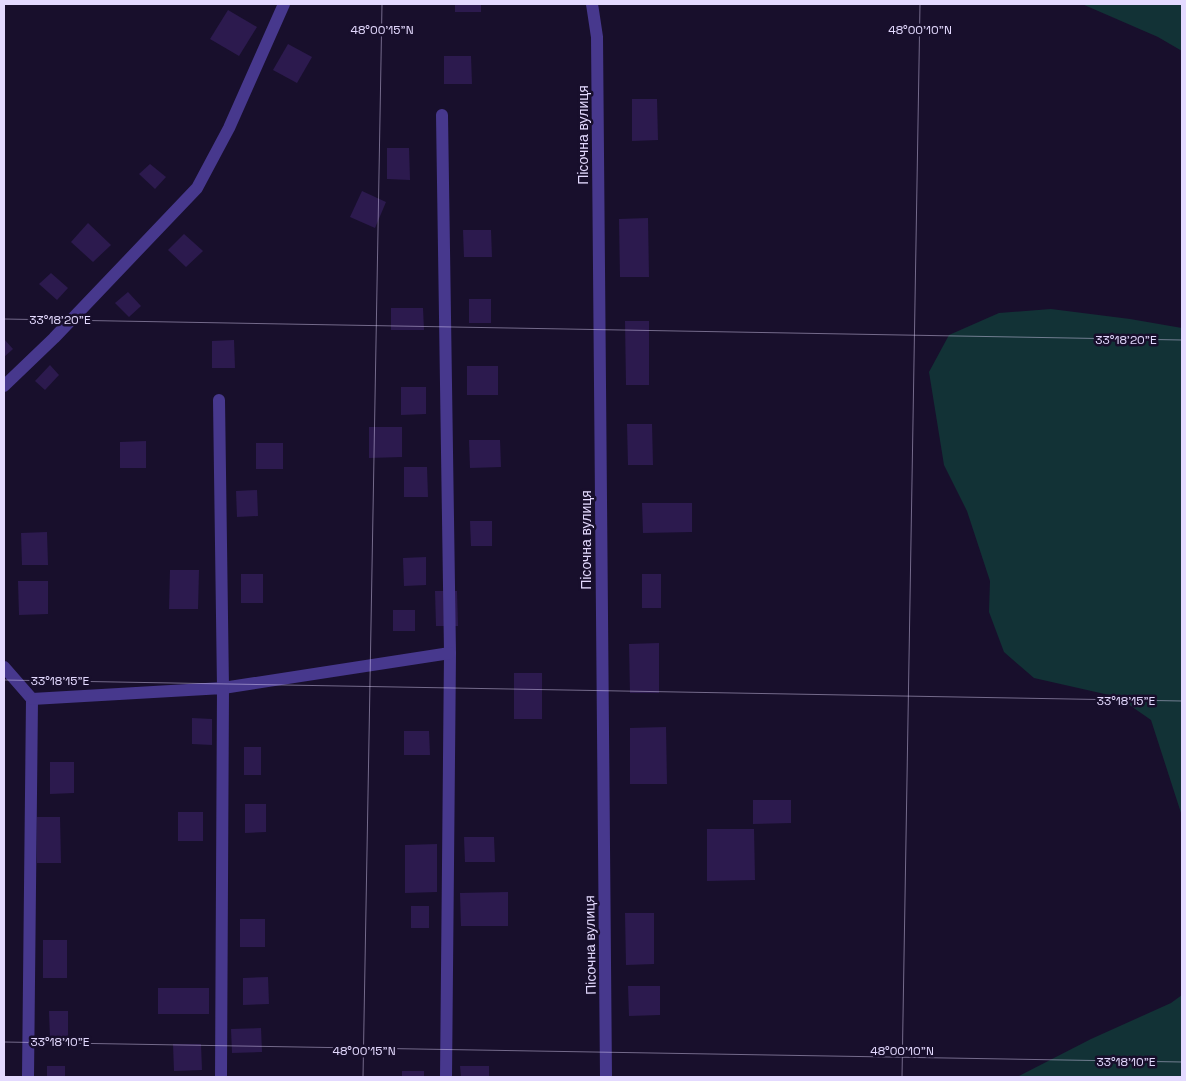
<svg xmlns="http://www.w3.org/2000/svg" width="1186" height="1081" viewBox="0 0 1186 1081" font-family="'Space Grotesk',sans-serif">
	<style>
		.green { fill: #123236 }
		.building { fill: #2c1a4e }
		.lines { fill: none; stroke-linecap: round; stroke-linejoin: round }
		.minor { stroke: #47388d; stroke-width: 12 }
		.ticks { fill: none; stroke: #e4daff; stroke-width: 1; stroke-opacity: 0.45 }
		.labels { text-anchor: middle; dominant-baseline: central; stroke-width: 5; stroke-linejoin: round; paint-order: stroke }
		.street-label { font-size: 14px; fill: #e4daff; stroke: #180f2c }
		.ticks-label { font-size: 12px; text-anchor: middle; fill: #e4daff; stroke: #180f2c; stroke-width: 5; stroke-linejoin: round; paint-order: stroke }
	</style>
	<rect width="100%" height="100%" fill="#180f2c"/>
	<g class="green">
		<polygon points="1082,4 1182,4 1182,51 1158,37"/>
		<polygon points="1051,309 1130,319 1182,328 1182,816 1151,720 1118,697 1034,678 1004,652 989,612 990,581 967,511 944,465 929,372 949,335 999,313"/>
		<polygon points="1182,995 1182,1077 1017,1077 1091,1039 1171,1003"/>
	</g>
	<g class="building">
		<rect x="455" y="4" width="26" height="8"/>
		<polygon points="228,10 257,27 239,56 210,39"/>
		<polygon points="288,44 312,57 297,83 273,70"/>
		<polygon points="444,56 471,56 472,84 444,84"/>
		<polygon points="632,99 657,99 658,140 632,141"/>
		<polygon points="387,148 409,148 410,180 387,179"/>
		<polygon points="150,164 166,177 155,189 139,174"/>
		<polygon points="362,191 386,202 375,228 350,217"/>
		<polygon points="648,218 649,277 620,277 619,219"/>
		<polygon points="88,223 111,245 93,262 71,242"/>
		<polygon points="463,230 491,230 492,257 464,257"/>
		<polygon points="184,234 203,251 186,267 168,250"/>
		<polygon points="51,273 68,288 57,300 39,284"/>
		<polygon points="128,292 141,306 129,317 115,303"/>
		<rect x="469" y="299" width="22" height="24"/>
		<polygon points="391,308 423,308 424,330 391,330"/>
		<polygon points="625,321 649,321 649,385 626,385"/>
		<polygon points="4,339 13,349 4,357"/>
		<polygon points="234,340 235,368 212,368 212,341"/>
		<polygon points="50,365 59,375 45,390 35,381"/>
		<rect x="467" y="366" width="31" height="29"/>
		<polygon points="401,387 426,387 426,414 401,415"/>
		<polygon points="627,424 652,424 653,465 628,465"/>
		<polygon points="369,427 402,427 402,457 369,458"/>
		<polygon points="469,440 500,440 501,467 470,468"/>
		<polygon points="146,441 146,468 120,468 120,442"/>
		<rect x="256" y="443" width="27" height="26"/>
		<polygon points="404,467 427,467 428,497 404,497"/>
		<polygon points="257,490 258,516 237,517 236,491"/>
		<polygon points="642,503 692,503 692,532 643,533"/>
		<polygon points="470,521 492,521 492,546 471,546"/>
		<polygon points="47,532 48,565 22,565 21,533"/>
		<polygon points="426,557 426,585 404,586 403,558"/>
		<polygon points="170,570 199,570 198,609 169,609"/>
		<rect x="241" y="574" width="22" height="29"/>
		<rect x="642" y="574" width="19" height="34"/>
		<polygon points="18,581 48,581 48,614 19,615"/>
		<polygon points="435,591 457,591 458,626 436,626"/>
		<rect x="393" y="610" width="22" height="21"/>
		<polygon points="659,643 659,693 630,693 629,644"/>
		<rect x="514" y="673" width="28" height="46"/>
		<polygon points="192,718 212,719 212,745 192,744"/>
		<polygon points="666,727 667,784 630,784 630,728"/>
		<polygon points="404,731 429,731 430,755 404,755"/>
		<rect x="244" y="747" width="17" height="28"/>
		<polygon points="50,762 74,762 74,793 50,794"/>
		<polygon points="753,800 791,800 791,823 753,824"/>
		<polygon points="245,804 266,804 266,832 245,833"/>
		<rect x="178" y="812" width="25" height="29"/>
		<polygon points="37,817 60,817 61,863 37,863"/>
		<polygon points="707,829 754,829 755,880 707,881"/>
		<polygon points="464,837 494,837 495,862 465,862"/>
		<polygon points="437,844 437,892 405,893 405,845"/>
		<polygon points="508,892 508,926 461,926 460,893"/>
		<rect x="411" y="906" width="18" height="22"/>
		<polygon points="625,913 654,913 654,964 626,965"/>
		<rect x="240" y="919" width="25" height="28"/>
		<rect x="43" y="940" width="24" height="38"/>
		<polygon points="268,977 269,1004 243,1005 243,978"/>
		<polygon points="628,986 660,986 660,1015 629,1016"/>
		<rect x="158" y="988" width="51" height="26"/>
		<polygon points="49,1011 68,1011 68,1037 50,1038"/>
		<polygon points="261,1028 262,1052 232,1053 231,1029"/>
		<polygon points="173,1044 201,1044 202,1070 174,1071"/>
		<rect x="47" y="1066" width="18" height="11"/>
		<polygon points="460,1066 489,1066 489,1077 461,1077"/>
		<rect x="402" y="1071" width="22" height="6"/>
	</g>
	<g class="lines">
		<g class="minor">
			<polyline points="592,4 597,37 606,1077"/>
			<polyline points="442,115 450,653 446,1077"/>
			<polyline points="4,386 54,338 197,188 229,128 284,4"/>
			<polyline points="219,400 223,688 450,653"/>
			<polyline points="4,667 32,699 28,1077"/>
			<polyline points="32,699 223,688 221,1077"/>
		</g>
	</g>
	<path class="ticks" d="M4,319l1178,21M4,680l1178,21M4,1042l1178,20M363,1077l19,-1073M902,1077l18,-1073"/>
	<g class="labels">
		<g class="street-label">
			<text transform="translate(583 135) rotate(-90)">Пісочна вулиця</text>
			<text transform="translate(586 540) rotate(-90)">Пісочна вулиця</text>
			<text transform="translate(590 945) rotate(-91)">Пісочна вулиця</text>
		</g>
	</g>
	<g class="ticks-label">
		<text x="382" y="34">48°00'15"N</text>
		<text x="920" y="34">48°00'10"N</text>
		<text x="60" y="324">33°18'20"E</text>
		<text x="1126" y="344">33°18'20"E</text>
		<text x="60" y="685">33°18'15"E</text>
		<text x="1126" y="705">33°18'15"E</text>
		<text x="60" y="1046">33°18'10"E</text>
		<text x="364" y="1055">48°00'15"N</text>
		<text x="902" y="1055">48°00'10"N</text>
		<text x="1126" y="1066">33°18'10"E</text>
	</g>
	<rect width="1186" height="1081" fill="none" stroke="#e4daff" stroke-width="10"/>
</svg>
